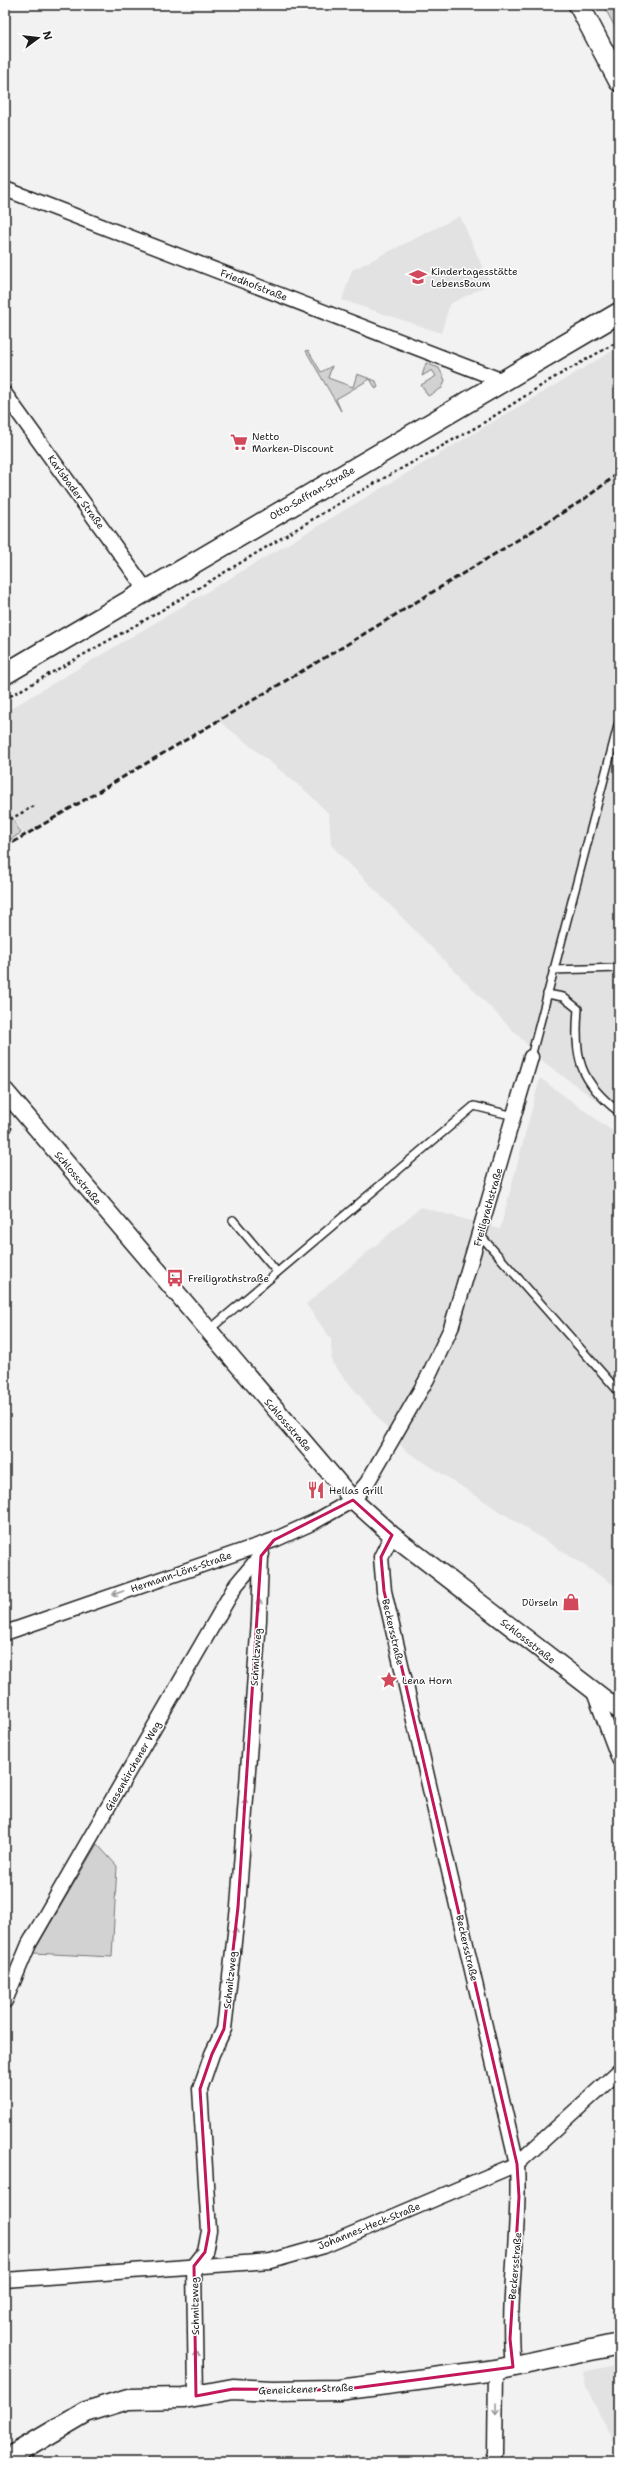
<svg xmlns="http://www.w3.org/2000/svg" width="624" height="2467" viewBox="0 0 624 2467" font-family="'Shantell Sans',sans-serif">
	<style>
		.built { fill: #e2e2e2 }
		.green { fill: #d2d2d2; stroke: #777 }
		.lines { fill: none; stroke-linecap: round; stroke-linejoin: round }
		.service-casing { stroke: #1c1c1c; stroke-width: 10 }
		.minor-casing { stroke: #1c1c1c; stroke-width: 17 }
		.tertiary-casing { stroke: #1c1c1c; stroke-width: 20 }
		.secondary-casing { stroke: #1c1c1c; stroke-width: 23 }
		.path { stroke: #1c1c1c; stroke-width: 2.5; stroke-dasharray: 3 3; stroke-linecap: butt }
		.service { stroke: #fff; stroke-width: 7 }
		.minor { stroke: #fff; stroke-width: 14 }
		.tertiary { stroke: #fff; stroke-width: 17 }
		.secondary { stroke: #fff; stroke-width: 20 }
		.rail { stroke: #1c1c1c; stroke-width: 3; stroke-dasharray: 6 3; stroke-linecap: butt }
		.oneway { stroke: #999 }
		.marked { fill: none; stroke: #c2185b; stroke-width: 3; stroke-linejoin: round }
		.labels { text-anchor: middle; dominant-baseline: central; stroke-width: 3; stroke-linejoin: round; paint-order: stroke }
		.poi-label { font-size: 10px; fill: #1c1c1c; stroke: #fff; text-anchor: start }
		.street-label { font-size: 10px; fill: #1c1c1c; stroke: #fff }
	</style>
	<rect width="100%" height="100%" fill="#f2f2f2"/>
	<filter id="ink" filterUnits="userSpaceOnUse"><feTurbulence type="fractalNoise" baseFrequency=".025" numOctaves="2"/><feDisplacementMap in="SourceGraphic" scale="8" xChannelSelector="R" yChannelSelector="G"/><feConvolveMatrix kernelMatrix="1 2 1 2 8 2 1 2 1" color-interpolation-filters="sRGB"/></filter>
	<g filter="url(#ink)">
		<g class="built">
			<polygon points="460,216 490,284 450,304 441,333 342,300 352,270"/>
			<polygon points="619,347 619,1117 545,1063 331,845 329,814 308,793 217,719 25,836 5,804 5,712"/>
			<polygon points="540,1078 619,1136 619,1588 405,1450 332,1363 331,1339 306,1304 421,1207 500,1229"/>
			<polygon points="619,2364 619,2454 586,2387 583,2372"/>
		</g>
		<g class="green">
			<polygon points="603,5 619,5 619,34"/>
			<polygon points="308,350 321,372 332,366 328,378 353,387 357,374 376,381 378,387 376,389 370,379 336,399 341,411 306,351"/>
			<polygon points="426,363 439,368 445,380 442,388 428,396 421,385 436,376 432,370 422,376"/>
			<polygon points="5,806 21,833 5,843"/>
			<polygon points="97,1844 117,1866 112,1957 33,1953"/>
		</g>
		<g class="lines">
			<g class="service-casing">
				<g id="service">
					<polyline points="553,970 619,968"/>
					<path d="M547,994l16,3 15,12c-4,49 1,72 41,103"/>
					<polyline points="531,1057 619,722"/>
					<polyline points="233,1220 277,1272"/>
					<polyline points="480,1235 619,1392"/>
					<polyline points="209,1330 474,1106 514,1116"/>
				</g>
			</g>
			<g class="minor-casing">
				<g id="minor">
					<polyline points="5,189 503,381"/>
					<polyline points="5,394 147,591"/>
					<path d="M392,1535l-11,22 3,34 133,573c4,68 -11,135 -4,203"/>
					<polyline points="5,1633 274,1540 314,1522 353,1500 367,1483 427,1379 451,1328 531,1057"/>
					<polyline points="594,1692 619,1759"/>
					<polyline points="5,2001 29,1944 236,1585 262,1554"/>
					<polyline points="5,2280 271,2261 324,2246 517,2164 619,2071"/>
					<polyline points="196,2396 194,2266 205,2252 209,2231 200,2089 212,2054 224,2029 238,1907 259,1620 261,1556"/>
					<polyline points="492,2462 495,2453 496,2370"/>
				</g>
			</g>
			<g class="tertiary-casing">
				<polyline id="tertiary" points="5,1091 353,1500 392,1535 619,1710"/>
			</g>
			<g class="secondary-casing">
				<g id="secondary">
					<polyline points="579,5 619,81"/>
					<polyline points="5,674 619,313"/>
					<polyline points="5,2460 86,2412 128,2399 184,2398 233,2389 272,2391 339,2390 496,2370 619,2344"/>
				</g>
			</g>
			<g class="path">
				<polyline points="5,699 152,616 348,498 480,425 550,380 619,341"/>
				<polyline points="5,822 36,805"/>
				<polyline points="5,1133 14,1126"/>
			</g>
			<use href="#service" class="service"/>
			<use href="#minor" class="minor"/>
			<use href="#tertiary" class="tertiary"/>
			<use href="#secondary" class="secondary"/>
			<polyline class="rail" points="5,847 346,645 583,500 619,473"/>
		</g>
		<defs><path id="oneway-shaft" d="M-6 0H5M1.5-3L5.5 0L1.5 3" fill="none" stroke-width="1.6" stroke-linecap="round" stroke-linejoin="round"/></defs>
		<g class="oneway">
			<use href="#oneway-shaft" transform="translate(118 1593) rotate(161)"/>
			<use href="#oneway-shaft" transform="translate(259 1605) rotate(-88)"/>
			<use href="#oneway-shaft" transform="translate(245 1805) rotate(-86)"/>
			<use href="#oneway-shaft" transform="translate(235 1934) rotate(-84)"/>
			<use href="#oneway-shaft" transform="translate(196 2357) rotate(-91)"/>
			<use href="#oneway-shaft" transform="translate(496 2409) rotate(91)"/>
		</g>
	</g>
	<path class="marked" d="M353,1500l39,35 -11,22 3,34 133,573 2,33 -9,142 3,28 -174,23 -106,-1 -37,7 -2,-130 11,-14 4,-21 -9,-142 12,-35 12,-25 14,-122 23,-351 13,-16z"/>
	<defs>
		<g id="school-bare" transform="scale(1.38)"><path d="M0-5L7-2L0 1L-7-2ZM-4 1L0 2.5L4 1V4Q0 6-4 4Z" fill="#d1495b" stroke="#fff" stroke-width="2.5" paint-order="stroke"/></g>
		<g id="supermarket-bare" transform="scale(1.38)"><path d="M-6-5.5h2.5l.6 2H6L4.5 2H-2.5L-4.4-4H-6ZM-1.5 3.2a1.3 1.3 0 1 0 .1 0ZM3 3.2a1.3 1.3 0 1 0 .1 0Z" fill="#d1495b" stroke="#fff" stroke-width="2.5" paint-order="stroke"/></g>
		<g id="bus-bare" transform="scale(1.38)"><path d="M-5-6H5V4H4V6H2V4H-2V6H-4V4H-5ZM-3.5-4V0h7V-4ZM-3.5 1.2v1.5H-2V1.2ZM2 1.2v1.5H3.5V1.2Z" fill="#d1495b" stroke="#fff" stroke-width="2.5" paint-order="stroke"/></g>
		<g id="restaurant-bare" transform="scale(1.38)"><path d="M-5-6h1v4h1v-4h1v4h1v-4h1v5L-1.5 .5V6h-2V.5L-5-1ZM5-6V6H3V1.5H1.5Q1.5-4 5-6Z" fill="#d1495b" stroke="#fff" stroke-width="2.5" paint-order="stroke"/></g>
		<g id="shop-bare" transform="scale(1.38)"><path d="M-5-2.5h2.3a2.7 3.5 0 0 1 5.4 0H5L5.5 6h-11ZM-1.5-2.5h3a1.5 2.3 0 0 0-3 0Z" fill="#d1495b" stroke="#fff" stroke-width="2.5" paint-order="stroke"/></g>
		<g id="sight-bare" transform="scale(1.38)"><path d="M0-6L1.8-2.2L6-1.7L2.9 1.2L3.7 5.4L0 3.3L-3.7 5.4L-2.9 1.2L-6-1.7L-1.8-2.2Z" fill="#d1495b" stroke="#fff" stroke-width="2.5" paint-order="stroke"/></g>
	</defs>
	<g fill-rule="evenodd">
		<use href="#school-bare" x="418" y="277"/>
		<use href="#supermarket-bare" x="239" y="442"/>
		<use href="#bus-bare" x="175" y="1278"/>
		<use href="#restaurant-bare" x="316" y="1490"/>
		<use href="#shop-bare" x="571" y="1602"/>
		<use href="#sight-bare" x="389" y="1680"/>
	</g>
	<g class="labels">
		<g class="poi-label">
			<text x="431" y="271">Kindertagesstätte<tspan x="431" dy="12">LebensBaum</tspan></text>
			<text x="252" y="436">Netto<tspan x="252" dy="12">Marken-Discount</tspan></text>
			<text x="188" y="1278">Freiligrathstraße</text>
			<text x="329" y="1490">Hellas Grill</text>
			<text x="558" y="1602" text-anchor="end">Dürseln</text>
			<text x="402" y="1680">Lena Horn</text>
		</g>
		<g class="street-label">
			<text transform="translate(254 285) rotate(21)">Friedhofstraße</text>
			<text transform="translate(76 492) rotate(54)">Karlsbader Straße</text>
			<text transform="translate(312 493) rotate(-30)">Otto-Saffran-Straße</text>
			<text transform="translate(78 1178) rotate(50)">Schlossstraße</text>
			<text transform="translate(488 1207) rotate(-74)">Freiligrathstraße</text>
			<text transform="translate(288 1425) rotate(49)">Schlossstraße</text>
			<text transform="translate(181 1572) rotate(-19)">Hermann-Löns-Straße</text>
			<text transform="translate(393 1632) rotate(77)">Beckersstraße</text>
			<text transform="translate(528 1641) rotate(38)">Schlossstraße</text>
			<text transform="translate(256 1657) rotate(-86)">Schmitzweg</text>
			<text transform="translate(133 1766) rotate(-60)">Giesenkirchener Weg</text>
			<text transform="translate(467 1948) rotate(77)">Beckersstraße</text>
			<text transform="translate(230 1980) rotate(-84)">Schmitzweg</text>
			<text transform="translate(369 2226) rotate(-22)">Johannes-Heck-Straße</text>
			<text transform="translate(515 2266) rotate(-85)">Beckersstraße</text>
			<text transform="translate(195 2306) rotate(-91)">Schmitzweg</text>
			<text transform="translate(306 2389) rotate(-2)">Geneickener Straße</text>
		</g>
	</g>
	<rect width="624" height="2467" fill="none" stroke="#fff" stroke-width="20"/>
	<rect x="10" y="10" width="604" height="2447" fill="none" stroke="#1c1c1c" stroke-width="1.5" filter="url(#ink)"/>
	<g transform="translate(38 38) rotate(75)" stroke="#ffffff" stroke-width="3" paint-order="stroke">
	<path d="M0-3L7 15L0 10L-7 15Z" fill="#1c1c1c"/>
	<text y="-6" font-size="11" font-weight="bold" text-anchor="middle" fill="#1c1c1c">N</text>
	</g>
</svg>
